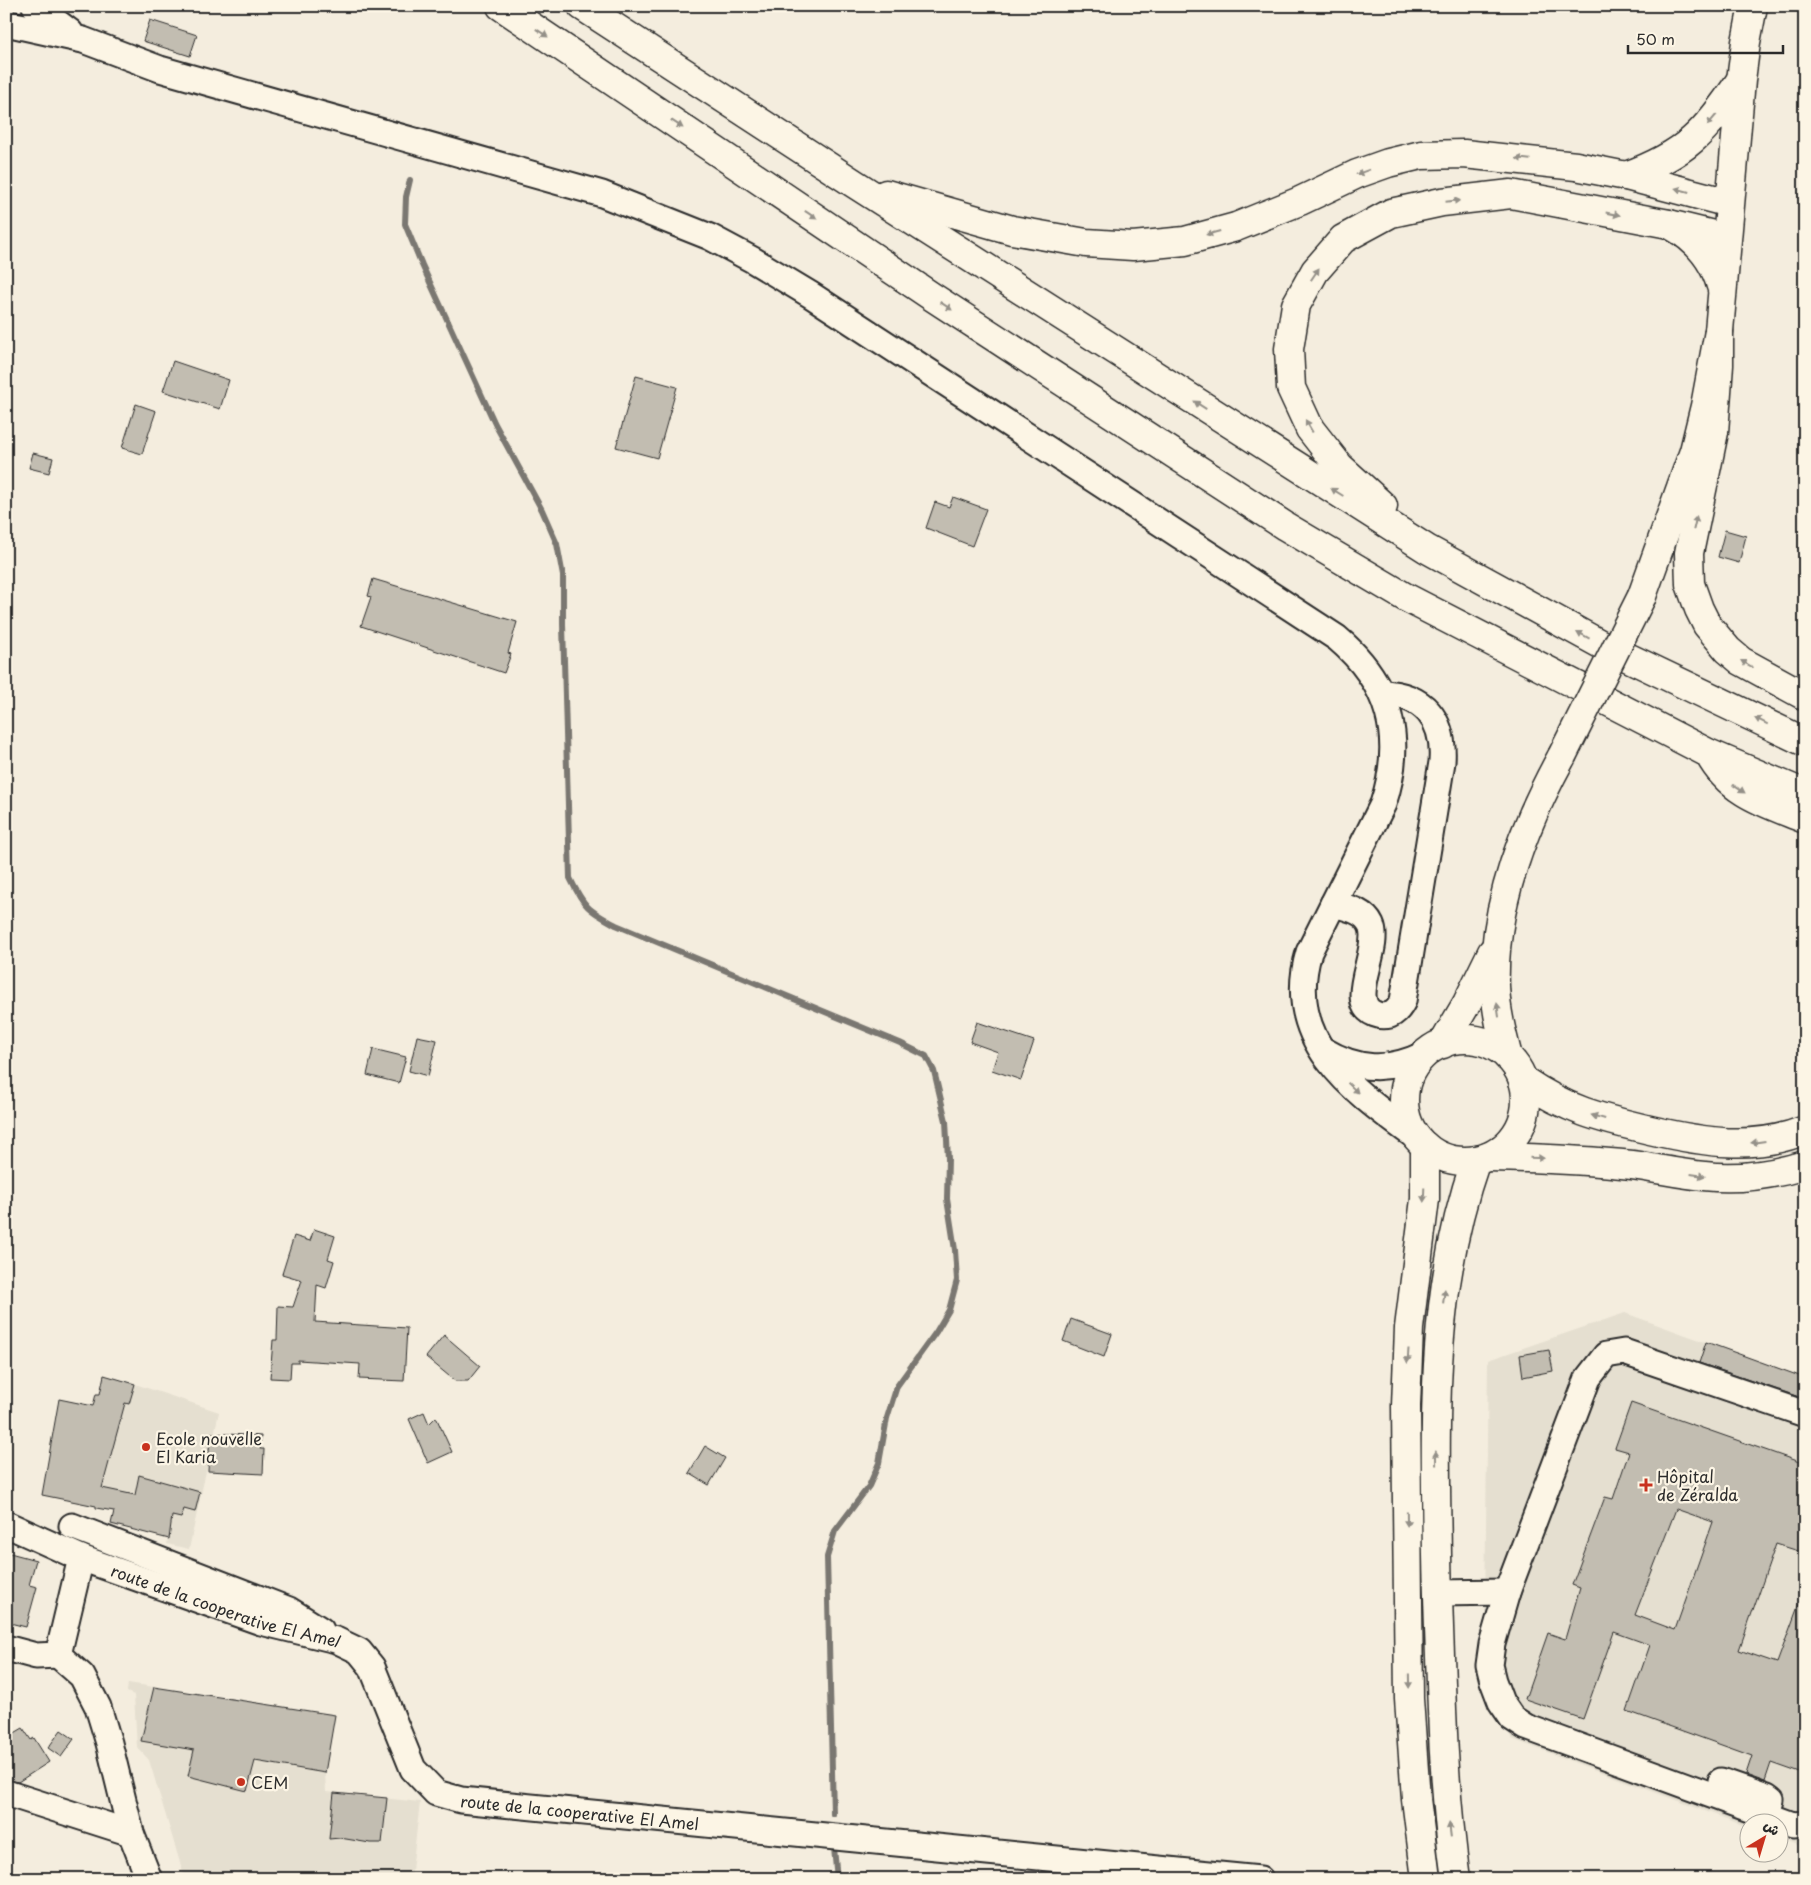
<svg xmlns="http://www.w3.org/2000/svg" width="1811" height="1885" viewBox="0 0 1811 1885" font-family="'Playpen Sans','Playpen Sans Arabic',sans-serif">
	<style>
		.built { fill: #e5dfd0 }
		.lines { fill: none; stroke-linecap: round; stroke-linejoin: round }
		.stream { stroke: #7a7771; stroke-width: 6 }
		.building { fill: #c2bdb1; stroke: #2b2b2b; fill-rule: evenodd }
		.minor-casing { stroke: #2b2b2b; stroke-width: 29 }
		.major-casing { stroke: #2b2b2b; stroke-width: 31 }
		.highway-casing { stroke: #2b2b2b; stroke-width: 31 }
		.minor { stroke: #fcf5e5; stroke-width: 25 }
		.major { stroke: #fcf5e5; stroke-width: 28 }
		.highway { stroke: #fcf5e5; stroke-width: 28 }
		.major-bridge-casing { stroke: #2b2b2b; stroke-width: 31; stroke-linecap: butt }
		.major-bridge { stroke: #fcf5e5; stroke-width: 28 }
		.oneway { fill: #949088 }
		.poi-dot { fill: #c8321e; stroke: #fcf5e5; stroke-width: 2 }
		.labels { text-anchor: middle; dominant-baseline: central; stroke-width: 4.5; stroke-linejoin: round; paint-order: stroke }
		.poi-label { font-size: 16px; fill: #2b2b2b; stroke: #fcf5e5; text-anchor: start }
		.street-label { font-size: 16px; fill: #2b2b2b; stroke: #fcf5e5 }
	</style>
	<rect width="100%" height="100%" fill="#f4edde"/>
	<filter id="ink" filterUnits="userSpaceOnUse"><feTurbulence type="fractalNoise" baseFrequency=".02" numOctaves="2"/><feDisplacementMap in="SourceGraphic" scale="10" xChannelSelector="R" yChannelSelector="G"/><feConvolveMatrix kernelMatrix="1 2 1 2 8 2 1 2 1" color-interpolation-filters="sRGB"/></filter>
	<g filter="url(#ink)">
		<g class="built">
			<polygon points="1625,1313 1805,1378 1805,1848 1779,1838 1778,1822 1748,1822 1748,1827 1512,1739 1484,1695 1488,1360"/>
			<polygon points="104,1375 135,1384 219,1412 189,1549 167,1544 168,1539 111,1524 114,1512 96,1508 97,1498 72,1482 96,1394 100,1394"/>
			<polygon points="128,1683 335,1715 325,1773 326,1792 420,1802 411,1879 185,1879 149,1760 137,1747 134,1695 127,1692"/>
		</g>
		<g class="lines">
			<g class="stream">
				<path d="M410,180l-4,17 -1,27 17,41 73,159 47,86 15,34 6,32v48l7,254c14,29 18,32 46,47l284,118 26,13 8,15 12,50 2,38 -1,40 8,51 2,30 -8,30 -13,22 -39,54 -10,32 -8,45 -10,23 -34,45 -8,26 6,257"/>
				<polyline points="834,1848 837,1879"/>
			</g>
		</g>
		<g class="building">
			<polygon points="150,20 197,35 190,56 143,41"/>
			<polygon points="173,361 229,380 220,409 163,391"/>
			<polygon points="636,376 677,387 657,458 616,447"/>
			<polygon points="136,404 156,411 142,454 122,448"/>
			<polygon points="33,453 53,458 49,473 29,468"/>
			<polygon points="953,497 986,509 972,546 926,528 935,502 949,507"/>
			<polygon points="1725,530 1746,536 1739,563 1718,557"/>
			<polygon points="373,579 517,622 508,653 511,654 504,673 361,626 371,597 368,596"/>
			<polygon points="977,1022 1034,1041 1021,1080 992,1070 998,1052 970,1042"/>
			<polygon points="417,1036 437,1040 428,1076 409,1071"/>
			<polygon points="373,1049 406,1057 399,1083 367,1075"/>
			<polygon points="314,1229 335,1236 328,1259 334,1261 326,1288 317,1285 315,1322 407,1328 404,1381 359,1379 360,1364 298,1360 298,1363 291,1363 290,1379 270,1378 273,1340 277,1340 278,1306 293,1307 302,1280 282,1274 294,1236 310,1241"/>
			<polygon points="1071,1319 1112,1334 1104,1357 1063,1341"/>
			<polygon points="444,1335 480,1366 468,1381 455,1381 426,1357"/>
			<polygon points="1706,1342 1805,1378 1805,1399 1699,1363"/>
			<polygon points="1549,1350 1553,1371 1523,1377 1520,1355"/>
			<polygon points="104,1375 135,1384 129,1404 125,1403 102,1488 135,1495 139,1475 200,1492 195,1512 184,1509 181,1518 172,1516 169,1539 111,1524 114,1511 96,1508 96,1506 42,1495 59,1399 93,1406 96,1394 100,1394"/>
			<path d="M1631,1403l174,61v89l-29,-9 -37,106 38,13 26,-70h2v182l-34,-12 -6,18 -19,-7 6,-18 -125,-45 23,-66 -36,-13 -31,87 -58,-20 23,-66 17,6 15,-51 -8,-3 33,-88 8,2 16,-47 -14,-4zM1676,1509l37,13 -38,108 -40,-15z"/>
			<polygon points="424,1412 429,1424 436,1417 452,1452 428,1463 409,1419"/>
			<polygon points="210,1433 261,1436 260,1449 264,1449 263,1474 208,1471"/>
			<polygon points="705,1446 725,1458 709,1485 689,1473"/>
			<polygon points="10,1553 36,1560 29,1585 37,1587 26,1627 6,1622 6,1564"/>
			<polygon points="154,1687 335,1715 325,1773 255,1761 247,1791 188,1776 194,1750 141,1741"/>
			<polygon points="23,1728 31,1740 34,1738 49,1762 18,1782 6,1779 6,1738"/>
			<polygon points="61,1730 74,1739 61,1757 48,1748"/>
			<polygon points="334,1793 387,1798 382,1843 370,1843 340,1838 329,1839"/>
		</g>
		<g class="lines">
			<g class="minor-casing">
				<g id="minor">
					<polyline points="35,6 70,32"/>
					<path d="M6,23l77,17 77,29 442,125 108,43 43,23 58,35 526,343c53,45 68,100 46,166l-74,148c-27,91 47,141 111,188"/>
					<path d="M1333,904c14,4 31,6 38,21 11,24 -26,77 4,89 5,2 11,2 15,1 7,-3 10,-8 13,-14l39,-239c3,-42 -18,-68 -61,-69"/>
					<path d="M1323,1050c35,21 65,22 102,4"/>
					<polyline points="1805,1414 1624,1352 1606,1355 1588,1378 1507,1592 1492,1644 1489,1665 1493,1681 1501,1702 1512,1718 1526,1727 1793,1825 1805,1824"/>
					<path id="s1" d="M6,1524l75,34 180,64 75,18 23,11 13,16 41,102 23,24 25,7 799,79"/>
					<polyline points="72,1526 289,1610 321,1630"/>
					<polyline points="81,1558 58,1655 82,1676 98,1707 109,1743 131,1833 149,1879"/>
					<polyline points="1437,1593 1507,1592"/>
					<polyline points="6,1648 36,1656 58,1655"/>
					<polyline points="1721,1781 1767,1797 1771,1800 1767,1815"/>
					<polyline points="6,1793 131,1833"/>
				</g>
			</g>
			<g class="major-casing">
				<g id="major">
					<path d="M1626,176c60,-22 79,-43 114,-95"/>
					<path d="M1669,224c26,14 44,33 52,62"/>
					<polyline points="1642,596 1694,451 1705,406 1719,331 1741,80 1746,42 1753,6"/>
					<circle cx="1465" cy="1100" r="61"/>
					<polyline points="1443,1044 1467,1003 1492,952"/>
					<path d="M1508,1057c-6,-23 -12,-46 -13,-71 -3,-80 29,-161 67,-230"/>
					<polyline points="1425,1146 1425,1199 1409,1328 1406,1406 1409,1699 1416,1799 1426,1879"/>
					<path d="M1456,1879c-8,-57 -12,-112 -14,-169 -2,-52 -4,-103 -5,-155 -2,-134 -7,-265 39,-395"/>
				</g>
			</g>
			<g class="highway-casing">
				<g id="highway">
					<polyline points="501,6 931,296 1285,526 1405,597 1708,753 1805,794"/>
					<polyline points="582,6 855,184 1427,549 1604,646 1805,742"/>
					<polyline points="886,194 1012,230 1086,243 1133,246 1185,241 1236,227 1300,201 1357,174 1388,163 1421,155 1464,154 1576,166 1626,176 1729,203"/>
					<polyline points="1719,331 1719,365 1714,432 1689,553 1690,584 1699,609 1707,625 1728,650 1741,661 1805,696"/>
					<polyline points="1383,506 1339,466 1310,429 1291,388 1289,349 1296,305 1315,271 1343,239 1391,213 1442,202 1511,194 1669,224 1726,238"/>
					<path d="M1709,754c21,40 57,49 96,65"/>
					<path d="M1523,1080c44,30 76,38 127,50 52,12 104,21 155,0"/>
					<path d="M1488,1157c48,1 96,3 144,8 24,3 48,9 72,11 34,4 68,-1 101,-11"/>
				</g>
			</g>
			<use href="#minor" class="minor"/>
			<use href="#major" class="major"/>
			<use href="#highway" class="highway"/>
			<g class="major-bridge-casing">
				<polyline id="major-bridge" points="1562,756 1642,596"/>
			</g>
			<use href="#major-bridge" class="major-bridge"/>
		</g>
		<defs><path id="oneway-solid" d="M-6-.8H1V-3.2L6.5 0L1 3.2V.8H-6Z" transform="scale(1.25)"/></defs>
		<g class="oneway">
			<use href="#oneway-solid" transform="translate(542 33) rotate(34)"/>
			<use href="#oneway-solid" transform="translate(1712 120) rotate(130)"/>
			<use href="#oneway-solid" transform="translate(677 124) rotate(34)"/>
			<use href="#oneway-solid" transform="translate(1523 159) rotate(-174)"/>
			<use href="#oneway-solid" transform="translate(1363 172) rotate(160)"/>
			<use href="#oneway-solid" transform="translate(1682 190) rotate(-165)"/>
			<use href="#oneway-solid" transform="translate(1453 201) rotate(-6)"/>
			<use href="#oneway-solid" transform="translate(1613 214) rotate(11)"/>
			<use href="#oneway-solid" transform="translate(811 215) rotate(34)"/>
			<use href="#oneway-solid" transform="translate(1213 233) rotate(165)"/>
			<use href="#oneway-solid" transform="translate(1315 274) rotate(-56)"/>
			<use href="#oneway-solid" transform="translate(946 306) rotate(33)"/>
			<use href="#oneway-solid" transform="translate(1200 405) rotate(-147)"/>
			<use href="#oneway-solid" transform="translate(1309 426) rotate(-120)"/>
			<use href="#oneway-solid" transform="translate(1337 492) rotate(-148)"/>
			<use href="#oneway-solid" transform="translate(1695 523) rotate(-77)"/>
			<use href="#oneway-solid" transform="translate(1583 635) rotate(-151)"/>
			<use href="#oneway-solid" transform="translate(1747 664) rotate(-150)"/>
			<use href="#oneway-solid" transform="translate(1761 721) rotate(-154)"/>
			<use href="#oneway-solid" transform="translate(1739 789) rotate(33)"/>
			<use href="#oneway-solid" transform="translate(1498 1010) rotate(-98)"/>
			<use href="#oneway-solid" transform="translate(1353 1088) rotate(44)"/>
			<use href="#oneway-solid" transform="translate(1598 1117) rotate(-164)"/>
			<use href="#oneway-solid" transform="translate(1758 1142) rotate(173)"/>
			<use href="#oneway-solid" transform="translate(1537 1158) rotate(2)"/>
			<use href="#oneway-solid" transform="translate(1698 1175) rotate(8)"/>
			<use href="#oneway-solid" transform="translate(1424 1195) rotate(92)"/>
			<use href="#oneway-solid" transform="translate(1444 1296) rotate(-83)"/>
			<use href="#oneway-solid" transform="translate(1408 1356) rotate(94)"/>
			<use href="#oneway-solid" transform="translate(1436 1458) rotate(-91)"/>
			<use href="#oneway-solid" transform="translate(1407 1519) rotate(89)"/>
			<use href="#oneway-solid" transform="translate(1409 1681) rotate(89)"/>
			<use href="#oneway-solid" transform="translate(1450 1830) rotate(-97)"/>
		</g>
	</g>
	<g class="poi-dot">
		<circle cx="146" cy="1447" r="5"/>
		<path d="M1643.5 1477.5h5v5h5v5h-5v5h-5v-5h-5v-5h5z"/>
		<circle cx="241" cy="1782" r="5"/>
	</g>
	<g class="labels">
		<g class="poi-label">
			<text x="156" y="1438">Ecole nouvelle<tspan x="156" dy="18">El Karia</tspan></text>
			<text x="1657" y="1476">Hôpital<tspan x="1657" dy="18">de Zéralda</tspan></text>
			<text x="251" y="1782">CEM</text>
		</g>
		<g class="street-label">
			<text stroke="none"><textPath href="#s1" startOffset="235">route de la cooperative El Amel</textPath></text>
			<text stroke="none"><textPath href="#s1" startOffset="685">route de la cooperative El Amel</textPath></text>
		</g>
	</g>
	<rect width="1811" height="1885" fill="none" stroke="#fcf5e5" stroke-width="25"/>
	<rect x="12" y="12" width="1786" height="1860" fill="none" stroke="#2b2b2b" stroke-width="2" filter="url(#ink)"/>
	<g transform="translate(1764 1838) rotate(38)"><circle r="24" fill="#fcf5e5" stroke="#a8a49b"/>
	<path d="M0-4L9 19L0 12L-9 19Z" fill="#c8321e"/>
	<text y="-8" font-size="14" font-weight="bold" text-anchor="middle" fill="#2b2b2b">ش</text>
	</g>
	<path d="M1628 45v8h155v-8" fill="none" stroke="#2b2b2b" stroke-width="2.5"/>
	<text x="1636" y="45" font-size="15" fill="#2b2b2b" stroke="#fcf5e5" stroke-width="4" paint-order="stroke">50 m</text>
</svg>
